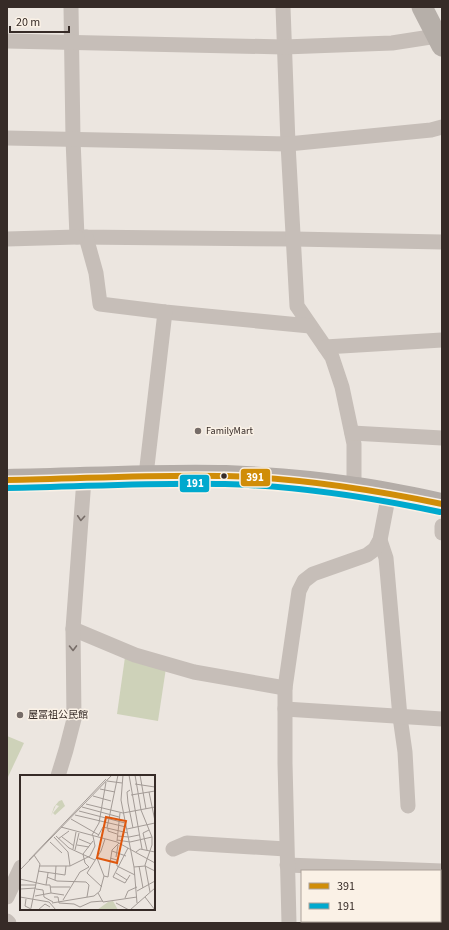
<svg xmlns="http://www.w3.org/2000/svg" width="449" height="930" viewBox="0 0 449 930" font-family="'Source Sans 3','Noto Sans JP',sans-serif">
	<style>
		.green { fill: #ced2b9 }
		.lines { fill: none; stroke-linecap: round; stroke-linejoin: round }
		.street { stroke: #c6beb8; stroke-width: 15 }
		.secondary { stroke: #b6afa9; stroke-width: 21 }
		.primary { stroke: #b4ada8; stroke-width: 22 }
		.bus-1-casing { stroke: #faf1e6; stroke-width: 9 }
		.bus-2-casing { stroke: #faf1e6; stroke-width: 9 }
		.bus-1 { stroke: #d08d08; stroke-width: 6 }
		.bus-2 { stroke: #00a9ce; stroke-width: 6 }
		.oneway { stroke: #776d68 }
		.poi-dot { fill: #766c68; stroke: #faf1e6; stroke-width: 1.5 }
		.bus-dot { fill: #362b27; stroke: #faf1e6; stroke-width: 1.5 }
		.labels { text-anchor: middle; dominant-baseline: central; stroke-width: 3; stroke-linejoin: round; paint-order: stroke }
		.poi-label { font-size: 10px; fill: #362b27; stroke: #faf1e6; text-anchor: start }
		.inset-road { fill: none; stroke: #a39b96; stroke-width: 1 }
		.view { fill: #df570d; fill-opacity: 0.15; stroke: #df570d; stroke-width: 2 }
		.inset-edge { fill: none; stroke: #362b27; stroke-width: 2 }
		.line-badge { stroke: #faf1e6; stroke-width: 1.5 }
		.badge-label { font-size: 11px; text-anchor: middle; font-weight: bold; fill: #fff }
	</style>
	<rect width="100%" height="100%" fill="#ece6e0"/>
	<g class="green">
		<polygon points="125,657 166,668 158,721 117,714"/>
		<polygon points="7,736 24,743 7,779"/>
	</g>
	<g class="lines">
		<g class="street">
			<polyline points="71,7 73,139 77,237 294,239 442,242"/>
			<polyline points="283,7 288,144 297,306 332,357 342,387 354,444 354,487"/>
			<polyline points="7,41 284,47 392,43 437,36"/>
			<polyline points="7,138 288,144 431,130 442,127"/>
			<polyline points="86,237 96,273 100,304 165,312 310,326"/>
			<polyline points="7,239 77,237"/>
			<polyline points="325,347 442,340"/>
			<polyline points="352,433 442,438"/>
			<polyline points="146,475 165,312"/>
			<polyline points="442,526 442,533"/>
			<polyline points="380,540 386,558 400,717 405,752 408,806"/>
			<polyline points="73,629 135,655 194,672 285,688"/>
			<polyline points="285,709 442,719"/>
			<polyline points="58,776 66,750 74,719 73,629 84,479"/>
			<polyline points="173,849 187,843 286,849"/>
			<polyline points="287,865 442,871"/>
			<polyline points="7,897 21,867"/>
			<polyline points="7,921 9,923"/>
			<polyline points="289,923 285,763 285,688 299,591 304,581 313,574 367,555 375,549 380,540 389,493"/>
		</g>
		<polyline class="secondary" points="422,7 442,46"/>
		<path class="primary" d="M7,480c73,-1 146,-6 219,-4 43,2 87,5 130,12 29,4 57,10 86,16"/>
		<g class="bus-1-casing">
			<path id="bus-1" d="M7,480c73,-1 146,-6 219,-4 73,2 144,13 216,28"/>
		</g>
		<g class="bus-2-casing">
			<path id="bus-2" d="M7,488c73,-1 145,-6 218,-4 73,2 144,13 215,28"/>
		</g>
		<use href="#bus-1" class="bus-1"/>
		<use href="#bus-2" class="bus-2"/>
	</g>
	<defs><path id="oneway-chevron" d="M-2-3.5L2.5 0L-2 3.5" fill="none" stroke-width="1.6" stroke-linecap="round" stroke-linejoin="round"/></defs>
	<g class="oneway">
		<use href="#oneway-chevron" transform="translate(81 518) rotate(94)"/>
		<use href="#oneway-chevron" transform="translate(73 648) rotate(89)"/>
	</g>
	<g class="poi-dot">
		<circle cx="198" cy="431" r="4"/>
		<circle cx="20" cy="715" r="4"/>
	</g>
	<circle class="bus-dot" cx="224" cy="476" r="3.5"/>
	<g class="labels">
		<g class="poi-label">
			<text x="206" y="431">FamilyMart</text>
			<text x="28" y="715">屋冨祖公民館</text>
		</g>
	</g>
	<g transform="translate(20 775)">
		<rect width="135" height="135" fill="#ece6e0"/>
		<path d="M42,25l3,6 -10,9 -2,-2 6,-7 -3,-1 -5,11 3,-9 5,-6zM93,126l5,9h-21l11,-8z" fill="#ced2b9"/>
		<path class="inset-road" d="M98,0l-11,53 21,5M103,0l-2,25 13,67 3,36M109,0l13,74M115,0l6,35 11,27v8l-7,20 5,27M120,0l6,34M87,6l15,2M115,9l20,3M80,14l15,3M110,15l-3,2 1,11 5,25M129,17l6,29M111,20l24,-4M73,21l18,5M66,29l37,9 32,-6M62,32l37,10M59,36l46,12M55,40l51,12M51,44l28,16M41,52l56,15 38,21M88,53v3l9,3M107,54l28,-6M72,60l7,-12 7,-41M36,61l13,12 26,12M78,61l5,-9 4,1M97,61l12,1 10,-2M34,62l14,15 2,14M42,62l12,9M38,64l11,-8M59,64l12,5M97,65l13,2 22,-5M97,66l3,-28M30,67l12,11M57,70l12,2M108,73l-15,29 12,6 5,-8M53,74l3,-17M55,75l4,-17M127,75l-4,-17 6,-3M92,76l14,5M116,77l4,-3 15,3M63,79l10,-13M63,79l2,9 4,4M96,82l2,-12M90,83l7,2v6l18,9M9,85l77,-81M19,91h31l20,-10 5,-10 -2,-10M119,91l4,22M114,92l11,-1 10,5M0,95l92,-95M18,96l27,4 1,-9M96,98l11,7M84,101l4,1 4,-27 7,-7M27,102l10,4 29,1 3,3 -2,12M0,104l26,6 2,-12M35,105l1,-14M0,110h16M26,110h4l1,8M30,112h20M82,112l-15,-14 14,-22 4,-12M0,114l16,-1M16,114l7,1 1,7 9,5M117,116l18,-10M78,118l5,9 34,-5M15,121l16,-3 13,2M0,122l29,5 7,8M34,122h4l1,6 15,1 6,3 11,-5 12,-1M125,122l10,13M105,123l3,-7 9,-4M6,124l-1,7 8,4M43,125l17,-28 9,-5M32,128l42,-7 6,-5 4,-15 -7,-18M96,128l13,7M11,133l9,-44 -6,-9M18,135l7,-6 5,3M110,135l25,-22"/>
		<path class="view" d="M86,42l20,4 -9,42 -20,-5z"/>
		<rect width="135" height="135" class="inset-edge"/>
	</g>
	<g class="line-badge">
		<rect x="240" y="468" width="31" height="19" rx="4" fill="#d08d08"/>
		<rect x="179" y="474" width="31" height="19" rx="4" fill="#00a9ce"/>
	</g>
	<g class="badge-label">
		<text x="255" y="481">391</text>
		<text x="195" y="487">191</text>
	</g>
	<rect width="449" height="930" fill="none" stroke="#362b27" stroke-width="16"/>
	<rect x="301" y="870" width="140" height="52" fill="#faf1e6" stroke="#aca29a"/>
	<rect x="309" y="883" width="20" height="6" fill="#d08d08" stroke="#aca29a"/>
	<text x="337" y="890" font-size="12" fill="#362b27">391</text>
	<rect x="309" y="903" width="20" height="6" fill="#00a9ce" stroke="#aca29a"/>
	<text x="337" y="910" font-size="12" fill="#362b27">191</text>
	<path d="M10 26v6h59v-6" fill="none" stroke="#362b27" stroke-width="2"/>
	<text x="16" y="26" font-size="12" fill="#362b27" stroke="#faf1e6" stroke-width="3" paint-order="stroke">20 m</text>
</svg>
